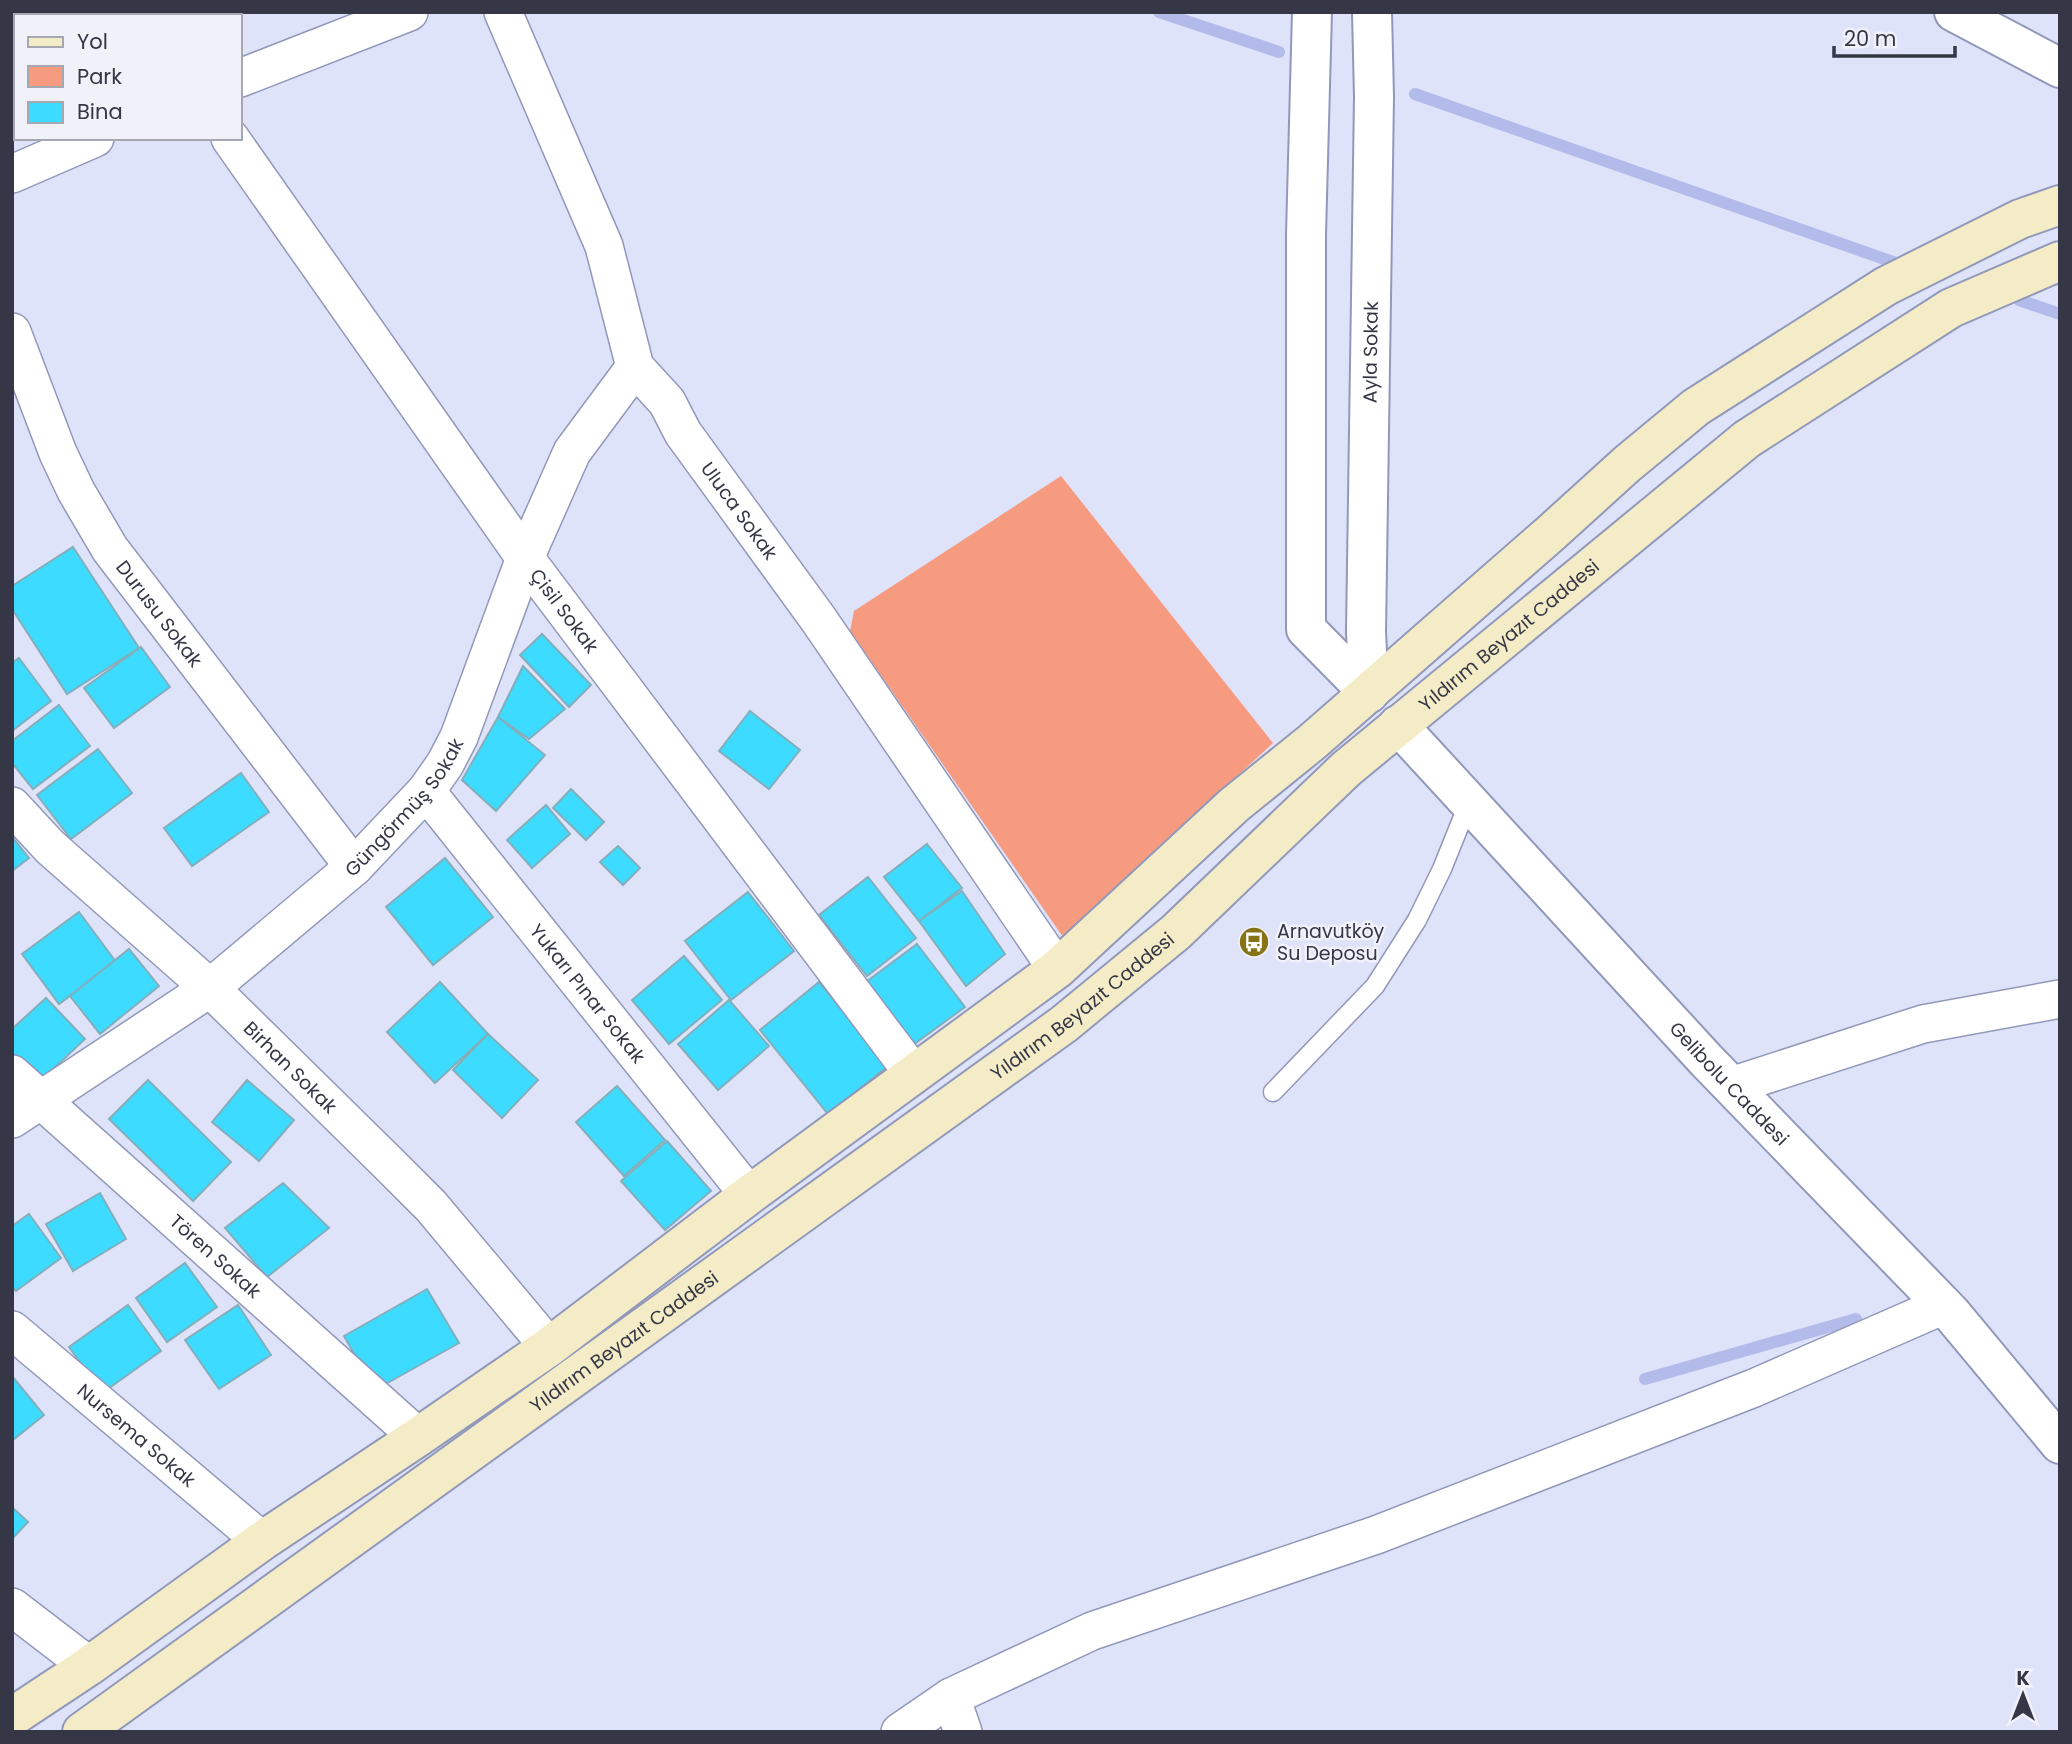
<svg xmlns="http://www.w3.org/2000/svg" width="2072" height="1744" viewBox="0 0 2072 1744" font-family="Poppins,sans-serif">
	<style>
		.green { fill: #f79b80 }
		.lines { fill: none; stroke-linecap: round; stroke-linejoin: round }
		.stream { stroke: #b3bbea; stroke-width: 12 }
		.building { fill: #3ddbff; stroke: #82afbb; stroke-width: 2 }
		.service-casing { stroke: #9198ba; stroke-width: 21 }
		.minor-casing { stroke: #9198ba; stroke-width: 40 }
		.tertiary-casing { stroke: #9198ba; stroke-width: 42 }
		.secondary-casing { stroke: #9198ba; stroke-width: 42 }
		.service { stroke: #fff; stroke-width: 18 }
		.minor { stroke: #fff; stroke-width: 37 }
		.tertiary { stroke: #fff; stroke-width: 38 }
		.secondary { stroke: #f4ecc6; stroke-width: 38 }
		.labels { text-anchor: middle; dominant-baseline: central; stroke-width: 5; stroke-linejoin: round; paint-order: stroke }
		.street-label { font-size: 19px; fill: #353746; stroke: #f0f1f9 }
		.poi-label { font-size: 19px; fill: #353746; stroke: #f0f1f9; text-anchor: start }
	</style>
	<rect width="100%" height="100%" fill="#dfe3f9"/>
	<polygon class="green" points="1061,476 1273,743 1063,937 850,631 854,611"/>
	<g class="lines">
		<g class="stream">
			<polyline points="1159,12 1279,52"/>
			<polyline points="1415,94 1896,263"/>
			<polyline points="2019,300 2060,314"/>
			<polyline points="1645,1379 1856,1319"/>
		</g>
	</g>
	<g class="building">
		<polygon points="73,547 139,648 67,694 12,609 12,586"/>
		<polygon points="542,634 591,685 569,707 520,655"/>
		<polygon points="141,647 170,687 114,728 84,688"/>
		<polygon points="19,658 51,701 12,731 12,663"/>
		<polygon points="523,666 565,709 529,739 498,717"/>
		<polygon points="59,705 90,746 33,789 12,763 12,741"/>
		<polygon points="750,711 800,750 769,789 719,751"/>
		<polygon points="498,717 545,755 496,811 462,780"/>
		<polygon points="98,749 132,793 71,839 37,795"/>
		<polygon points="241,773 269,812 192,866 164,828"/>
		<polygon points="571,789 604,822 586,840 553,808"/>
		<polygon points="546,805 570,834 532,868 507,840"/>
		<polygon points="12,837 29,858 12,871"/>
		<polygon points="927,844 962,888 919,921 884,877"/>
		<polygon points="618,846 640,868 623,885 600,862"/>
		<polygon points="445,858 493,917 433,965 386,907"/>
		<polygon points="868,877 916,938 867,976 819,915"/>
		<polygon points="962,891 1005,954 966,986 919,921"/>
		<polygon points="748,892 794,951 731,1000 685,941"/>
		<polygon points="79,912 116,962 59,1004 22,954"/>
		<polygon points="917,944 965,1007 913,1045 866,982"/>
		<polygon points="129,949 159,986 100,1034 70,996"/>
		<polygon points="684,956 722,1000 669,1044 632,1000"/>
		<polygon points="440,982 488,1034 435,1083 387,1032"/>
		<polygon points="819,982 888,1066 828,1114 760,1030"/>
		<polygon points="46,998 85,1039 35,1086 12,1062 12,1029"/>
		<polygon points="729,1000 769,1046 718,1090 678,1044"/>
		<polygon points="488,1034 538,1080 502,1118 453,1070"/>
		<polygon points="148,1080 231,1162 193,1201 109,1119"/>
		<polygon points="247,1080 294,1120 259,1161 212,1122"/>
		<polygon points="617,1086 665,1140 624,1176 576,1122"/>
		<polygon points="667,1141 711,1191 665,1230 621,1181"/>
		<polygon points="283,1183 329,1228 267,1277 225,1228"/>
		<polygon points="100,1193 126,1239 73,1271 46,1224"/>
		<polygon points="29,1214 61,1258 16,1291 12,1287 12,1226"/>
		<polygon points="185,1263 217,1307 167,1342 136,1298"/>
		<polygon points="427,1289 459,1343 375,1390 344,1336"/>
		<polygon points="128,1305 161,1351 102,1393 69,1347"/>
		<polygon points="238,1305 271,1355 219,1389 185,1340"/>
		<polygon points="12,1376 44,1415 12,1441"/>
		<polygon points="12,1507 28,1522 12,1539"/>
	</g>
	<g class="lines">
		<g class="service-casing">
			<polyline id="service" points="1273,1092 1375,986 1417,920 1442,869 1469,802"/>
		</g>
		<g class="minor-casing">
			<g id="minor">
				<path id="s1" d="M503,12l101,234 31,121 32,35 16,31 136,187 238,349"/>
				<polyline points="240,78 409,12"/>
				<path id="s2" d="M230,138l295,420 388,515"/>
				<polyline points="12,174 95,138"/>
				<path id="s3" d="M12,332l46,121 18,38 34,58 244,318"/>
				<path id="s4" d="M426,791l323,404"/>
				<path id="s5" d="M12,806l38,41 160,141 178,175 43,43 118,141"/>
				<path id="s6" d="M12,1074l406,363"/>
				<polyline points="1731,1086 1923,1024 2060,999"/>
				<path id="s7" d="M12,1119l198,-131 144,-121 72,-76 19,-27 14,-27 66,-179 47,-106 63,-85"/>
				<path id="s8" d="M12,1330l250,211"/>
				<polyline points="12,1607 89,1666"/>
				<polyline points="951,1697 963,1732"/>
				<polyline points="900,1732 951,1697 1092,1631 1376,1535 1754,1388 1944,1305"/>
			</g>
		</g>
		<g class="tertiary-casing">
			<g id="tertiary">
				<polyline points="1312,12 1306,234 1306,629 1369,693"/>
				<polyline points="1954,12 2060,68"/>
				<path id="s9" d="M1369,693l-3,-61 8,-535 -2,-85"/>
				<path id="s10" d="M1398,725l308,335 245,253 109,131"/>
			</g>
		</g>
		<g class="secondary-casing">
			<g id="secondary">
				<polyline points="12,1717 89,1666 262,1541 418,1437 549,1347 749,1195 1057,969 1234,805 1312,742 1551,533 1627,464 1696,407 1886,286 2020,219 2060,205"/>
				<path id="s11" d="M82,1732l982,-708 112,-92 170,-163 401,-330 204,-131 109,-47"/>
			</g>
		</g>
		<use href="#service" class="service"/>
		<use href="#minor" class="minor"/>
		<use href="#tertiary" class="tertiary"/>
		<use href="#secondary" class="secondary"/>
	</g>
	<defs>
		<g id="bus-disc" transform="scale(1.575)"><circle r="9.5" fill="#867315" stroke="#f0f1f9"/><path d="M-5-6H5V4H4V6H2V4H-2V6H-4V4H-5ZM-3.5-4V0h7V-4ZM-3.5 1.2v1.5H-2V1.2ZM2 1.2v1.5H3.5V1.2Z" fill="#fff"/></g>
	</defs>
	<g fill-rule="evenodd">
		<use href="#bus-disc" x="1254" y="942"/>
	</g>
	<g class="labels">
		<g class="street-label">
			<text stroke="none"><textPath href="#s9" startOffset="341">Ayla Sokak</textPath></text>
			<text stroke="none"><textPath href="#s1" startOffset="558">Uluca Sokak</textPath></text>
			<text stroke="none"><textPath href="#s2" startOffset="579">Çisil Sokak</textPath></text>
			<text stroke="none"><textPath href="#s3" startOffset="320">Durusu Sokak</textPath></text>
			<text stroke="none"><textPath href="#s11" startOffset="1802">Yıldırım Beyazıt Caddesi</textPath></text>
			<text stroke="none"><textPath href="#s7" startOffset="504">Güngörmüş Sokak</textPath></text>
			<text stroke="none"><textPath href="#s4" startOffset="259">Yukarı Pınar Sokak</textPath></text>
			<text stroke="none"><textPath href="#s11" startOffset="1236">Yıldırım Beyazıt Caddesi</textPath></text>
			<text stroke="none"><textPath href="#s5" startOffset="382">Birhan Sokak</textPath></text>
			<text stroke="none"><textPath href="#s10" startOffset="488">Gelibolu Caddesi</textPath></text>
			<text stroke="none"><textPath href="#s6" startOffset="273">Tören Sokak</textPath></text>
			<text stroke="none"><textPath href="#s11" startOffset="668">Yıldırım Beyazıt Caddesi</textPath></text>
			<text stroke="none"><textPath href="#s8" startOffset="163">Nursema Sokak</textPath></text>
		</g>
		<g class="poi-label">
			<text x="1277" y="931">Arnavutköy<tspan x="1277" dy="22">Su Deposu</tspan></text>
		</g>
	</g>
	<rect width="2072" height="1744" fill="none" stroke="#353746" stroke-width="28"/>
	<rect x="14" y="14" width="228" height="126" fill="#f0f1f9" stroke="#a5a7b1" stroke-width="2"/>
	<rect x="28" y="37" width="35" height="10" fill="#f4ecc6" stroke="#a5a7b1" stroke-width="2"/>
	<text x="77" y="49" font-size="21" fill="#353746">Yol</text>
	<rect x="28" y="66" width="35" height="21" fill="#f79b80" stroke="#a5a7b1" stroke-width="2"/>
	<text x="77" y="84" font-size="21" fill="#353746">Park</text>
	<rect x="28" y="102" width="35" height="21" fill="#3ddbff" stroke="#a5a7b1" stroke-width="2"/>
	<text x="77" y="119" font-size="21" fill="#353746">Bina</text>
	<g transform="translate(2023 1695)" stroke="#f0f1f9" stroke-width="5" paint-order="stroke">
	<path d="M0-5L12 26L0 18L-12 26Z" fill="#353746"/>
	<text y="-10" font-size="19" font-weight="bold" text-anchor="middle" fill="#353746">K</text>
	</g>
	<path d="M1834 46v10h121v-10" fill="none" stroke="#353746" stroke-width="3.5"/>
	<text x="1844" y="46" font-size="21" fill="#353746" stroke="#f0f1f9" stroke-width="5" paint-order="stroke">20 m</text>
</svg>
